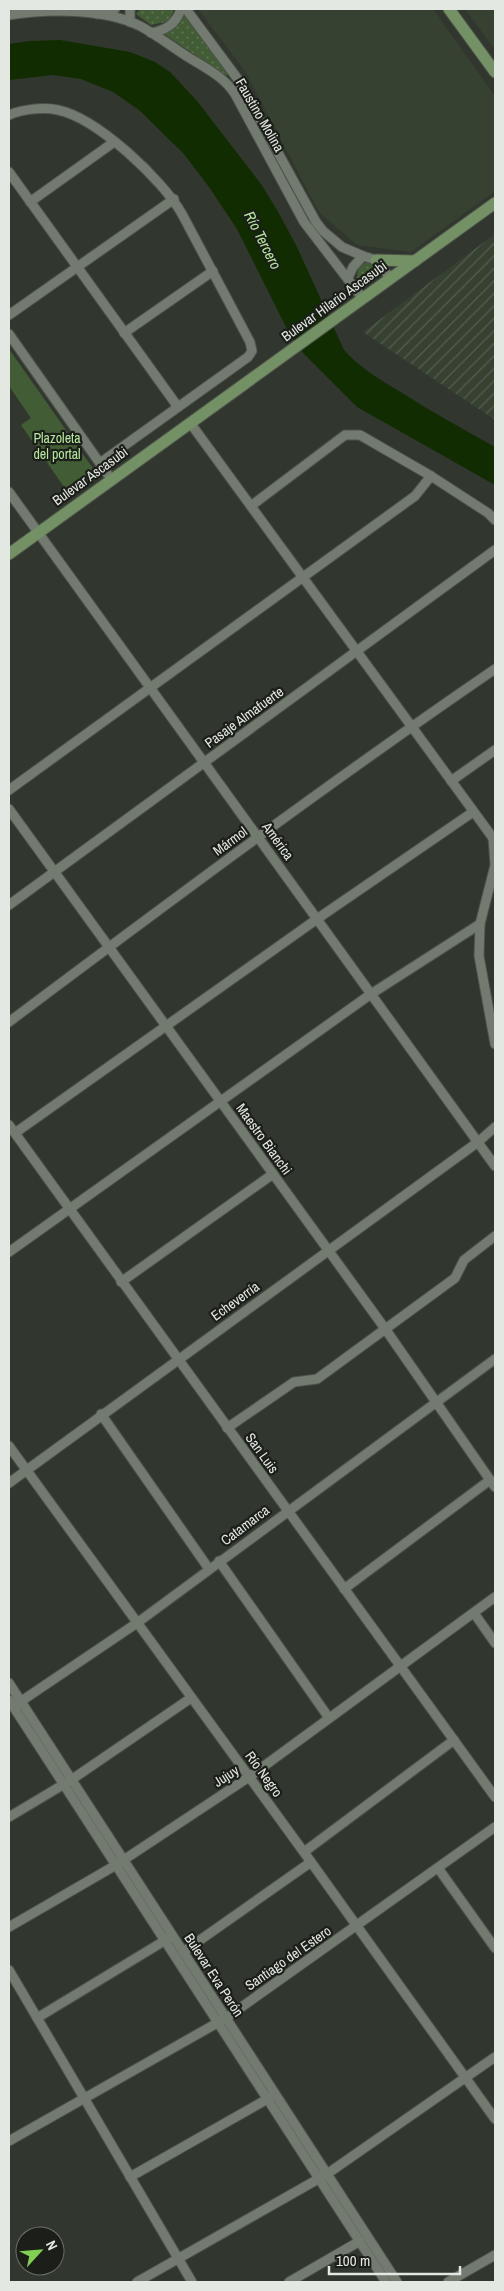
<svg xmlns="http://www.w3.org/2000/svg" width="504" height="2291" viewBox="0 0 504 2291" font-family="'Archivo Narrow',sans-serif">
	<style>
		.built { fill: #374132 }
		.industrial { fill: url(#industrial-furrows) }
		.grass { fill: url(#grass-dots) }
		.park { fill: #425d35 }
		.water { fill: #102c00 }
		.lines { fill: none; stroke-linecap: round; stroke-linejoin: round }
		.minor-casing { stroke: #4e534b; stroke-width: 11 }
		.major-casing { stroke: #4e534b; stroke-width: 13 }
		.minor { stroke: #737b70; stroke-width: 9 }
		.major { stroke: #739164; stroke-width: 11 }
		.labels { text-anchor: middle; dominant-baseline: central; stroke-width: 4.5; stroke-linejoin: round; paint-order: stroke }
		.street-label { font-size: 14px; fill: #e4e8e2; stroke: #1b1e19 }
		.park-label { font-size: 14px; fill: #b6e79e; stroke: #1b1e19 }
		.water-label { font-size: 15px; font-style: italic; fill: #b5e69d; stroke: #1b1e19 }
	</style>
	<defs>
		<pattern id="industrial-furrows" width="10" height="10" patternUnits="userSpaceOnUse" patternTransform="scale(1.25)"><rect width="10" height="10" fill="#374132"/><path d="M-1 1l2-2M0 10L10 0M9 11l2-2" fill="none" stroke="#545c4f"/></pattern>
		<pattern id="grass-dots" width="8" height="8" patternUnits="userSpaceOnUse" patternTransform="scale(1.25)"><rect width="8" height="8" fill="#425d35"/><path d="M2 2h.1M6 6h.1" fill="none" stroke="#5d7452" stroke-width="1.8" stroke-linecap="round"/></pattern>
	</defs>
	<rect width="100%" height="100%" fill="#31372e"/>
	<g class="built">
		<polygon points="198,9 433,9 495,96 495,191 411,252 357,245 319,212 245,71"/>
		<polygon points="465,9 495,9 495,50"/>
	</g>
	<polygon class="industrial" points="495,234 495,420 363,332"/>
	<g class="grass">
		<polygon points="140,9 174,9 169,21 151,25 136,14"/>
		<polygon points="185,15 228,74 226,76 164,34 177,26"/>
		<polygon points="365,263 373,263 382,275 365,287 361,286 357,278 358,268"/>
	</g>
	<polygon class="park" points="9,349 99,477 71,497 21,425 31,418 9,386"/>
	<path class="water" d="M60,40l70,12 25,10 15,10 27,29 64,83 16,26 19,35 48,105c15,17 35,29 55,41 31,20 64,38 96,56v38l-138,-78 -53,-53 -14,-19 -53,-106 -28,-42 -25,-33 -45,-44 -26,-18 -32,-13 -28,-4 -44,5v-36l21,-3z"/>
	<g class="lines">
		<g class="minor-casing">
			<g id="minor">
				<polyline points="186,9 237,78 316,222 323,231 342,247 363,256 376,260 391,279"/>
				<polyline points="97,14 115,9"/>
				<path d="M9,15c39,-6 95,-7 131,11 17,9 32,21 48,31 18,11 36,20 47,37l69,128 59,77"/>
				<polyline points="130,22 130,9"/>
				<path d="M151,33c15,-3 25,-9 30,-24"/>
				<path d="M9,115c14,-6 34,-8 49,-5 39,8 105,70 124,104l68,128 2,9 -4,6 -148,106"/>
				<polyline points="9,172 178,407"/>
				<polyline points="30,202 114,142"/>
				<polyline points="348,278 353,267 363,256"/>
				<polyline points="9,315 174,199"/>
				<polyline points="124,333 213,271"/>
				<polyline points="9,334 111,479"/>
				<polyline points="191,424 493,838"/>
				<polyline points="9,492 495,1166"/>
				<polyline points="251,506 345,435 360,435 431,476 488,513 495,520"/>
				<polyline points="451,781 495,750"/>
				<polyline points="9,790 415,496 431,476"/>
				<polyline points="9,809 386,1330 495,1487"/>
				<polyline points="493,838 495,865 480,924 479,956 495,1044"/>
				<polyline points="9,905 495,550"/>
				<path d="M9,1022c160,-120 321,-240 486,-353"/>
				<polyline points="9,1125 495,1797"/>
				<polyline points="15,1133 317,919 473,812"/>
				<polyline points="9,1252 371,994 480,924"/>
				<polyline points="121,1282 273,1174"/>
				<polyline points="101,1414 209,1569"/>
				<polyline points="227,1428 294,1382 317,1379 455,1278 464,1260 495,1236"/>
				<polyline points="9,1446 311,1862 495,2119"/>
				<polyline points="9,1483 478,1142 495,1127"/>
				<polyline points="219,1561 329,1718"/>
				<polyline points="344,1589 490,1480"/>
				<polyline points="474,1613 495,1643"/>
				<polyline points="9,1683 397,2282"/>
				<polyline points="9,1700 386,2282"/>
				<polyline points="17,1704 137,1623 495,1359"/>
				<polyline points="9,1817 71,1780 191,1698"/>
				<polyline points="304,1852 454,1740"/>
				<polyline points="438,1868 495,1948"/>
				<polyline points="9,1927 116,1865 249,1777 495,1597"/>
				<polyline points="183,1952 311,1862"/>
				<polyline points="9,1970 192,2282"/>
				<polyline points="37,2018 169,1938"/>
				<polyline points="9,2141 226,2018 495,1827"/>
				<polyline points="130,2177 271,2097"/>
				<polyline points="137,2282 327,2174 495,2057"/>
				<polyline points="289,2282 360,2241"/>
				<polyline points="448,2282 495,2255"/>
			</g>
		</g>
		<g class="major-casing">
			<g id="major">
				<polyline points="449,9 495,72"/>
				<polyline points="376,260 415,261"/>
				<polyline points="9,554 495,203"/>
			</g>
		</g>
		<use href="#minor" class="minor"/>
		<use href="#major" class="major"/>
	</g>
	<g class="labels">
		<g class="street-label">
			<text transform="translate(260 115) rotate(60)">Faustino Molina</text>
			<text transform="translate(334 301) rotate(-36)">Bulevar Hilario Ascasubi</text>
			<text transform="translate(90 476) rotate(-36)">Bulevar Ascasubi</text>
			<text transform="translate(244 717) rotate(-36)">Pasaje Almafuerte</text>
			<text transform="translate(230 841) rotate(-36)">Mármol</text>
			<text transform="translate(278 841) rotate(54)">América</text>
			<text transform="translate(264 1139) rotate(54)">Maestro Bianchi</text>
			<text transform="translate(235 1301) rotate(-36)">Echeverría</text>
			<text transform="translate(262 1453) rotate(54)">San Luis</text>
			<text transform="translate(245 1525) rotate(-37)">Catamarca</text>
			<text transform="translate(264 1774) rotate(54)">Río Negro</text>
			<text transform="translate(226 1776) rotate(-33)">Jujuy</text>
			<text transform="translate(288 1958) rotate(-35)">Santiago del Estero</text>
			<text transform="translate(214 1975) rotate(57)">Bulevar Eva Perón</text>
		</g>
		<g class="park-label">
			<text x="57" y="438">Plazoleta<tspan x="57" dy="16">del portal</tspan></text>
		</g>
		<g class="water-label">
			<text transform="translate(263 240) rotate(63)">Río Tercero</text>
		</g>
	</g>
	<rect width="504" height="2291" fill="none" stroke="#e4e8e2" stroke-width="20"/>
	<g transform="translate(40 2251) rotate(64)"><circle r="24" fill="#1b1e19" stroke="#6b6f69"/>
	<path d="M0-4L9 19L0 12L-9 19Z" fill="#81d051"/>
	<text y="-8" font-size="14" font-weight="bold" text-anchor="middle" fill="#e4e8e2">N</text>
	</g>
	<path d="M329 2266v8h131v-8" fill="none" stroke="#e4e8e2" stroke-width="2.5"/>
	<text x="336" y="2266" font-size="15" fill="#e4e8e2" stroke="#1b1e19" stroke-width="4" paint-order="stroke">100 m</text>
</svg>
